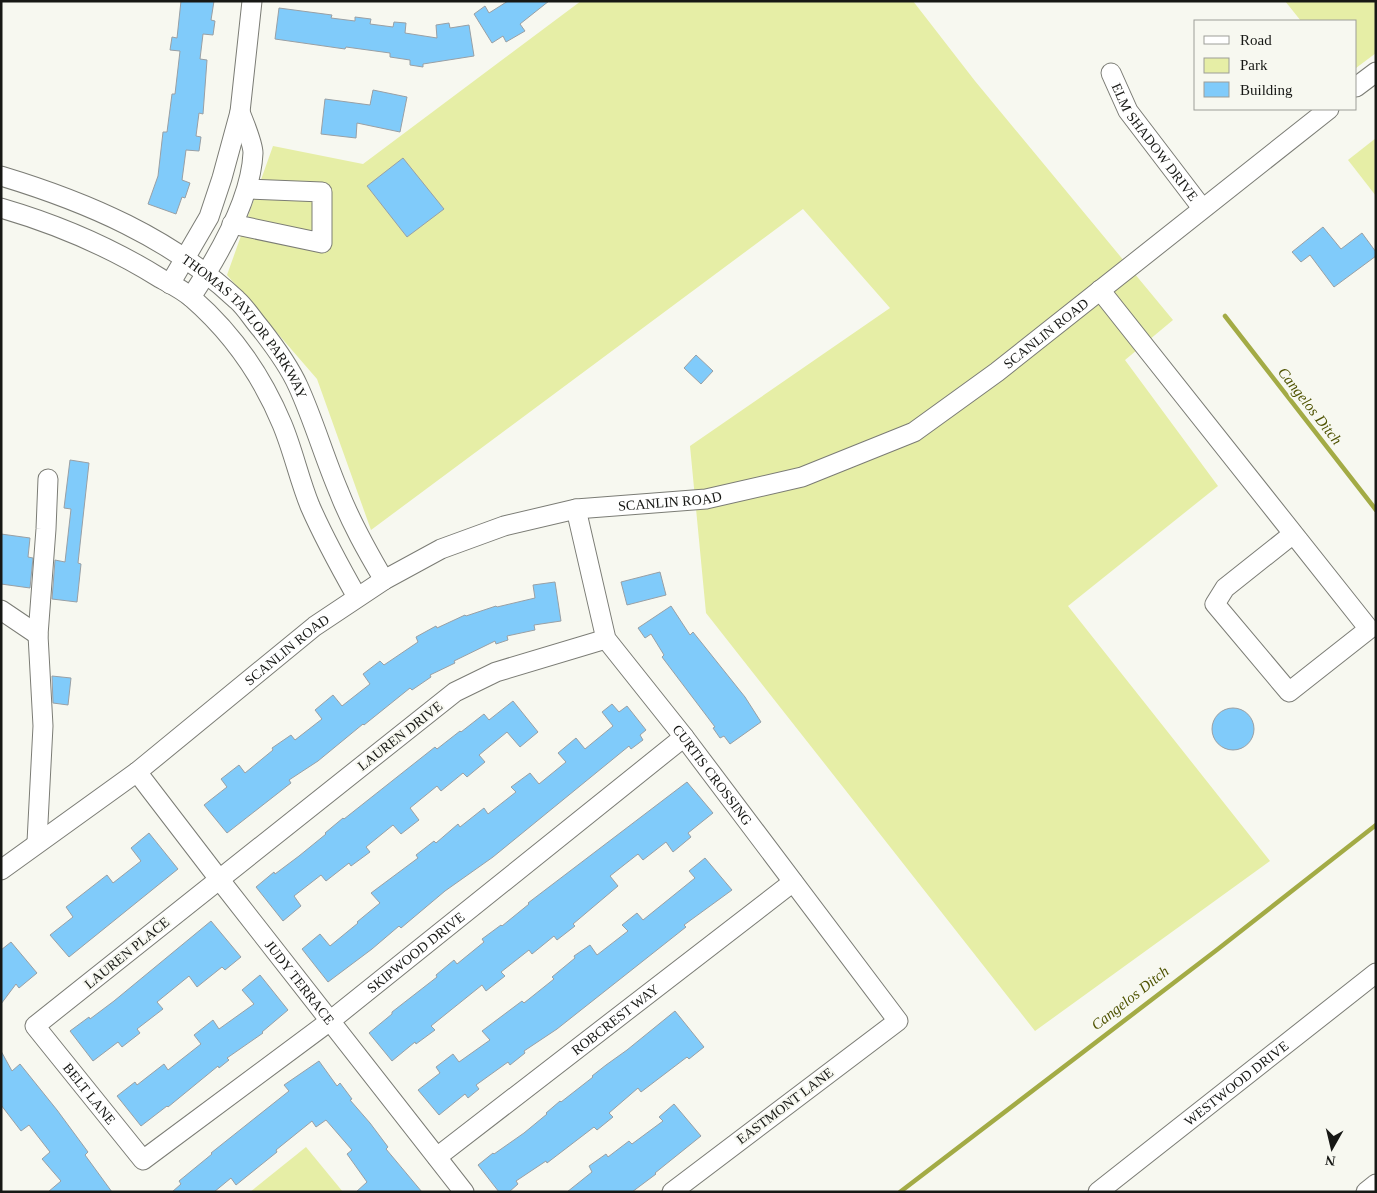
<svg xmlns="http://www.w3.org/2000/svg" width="1377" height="1193" viewBox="0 0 1377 1193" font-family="'Times New Roman',serif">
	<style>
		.green { fill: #e6eea6 }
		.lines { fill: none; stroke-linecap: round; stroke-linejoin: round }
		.stream { stroke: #a3ab45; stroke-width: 4.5 }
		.building { fill: #80cbfa; stroke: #99a0a5 }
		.minor-casing { stroke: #7b7c75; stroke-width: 21 }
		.minor { stroke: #fff; stroke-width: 19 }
		.labels { text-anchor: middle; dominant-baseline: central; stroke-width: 4; stroke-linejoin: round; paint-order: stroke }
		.street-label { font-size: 14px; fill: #171815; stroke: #f7f8f0 }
		.water-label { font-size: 15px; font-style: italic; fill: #4e5201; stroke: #f7f8f0 }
	</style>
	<rect width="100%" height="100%" fill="#f7f8f0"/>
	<g class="green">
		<polygon points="581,1 913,1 975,81 1173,320 1125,360 1218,486 1068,606 1270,861 1035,1031 706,613 690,446 890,308 803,209 371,530 317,379 227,275 273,146 363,164"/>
		<polygon points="1285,1 1376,1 1376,53 1356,68 1356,21 1301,21"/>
		<polygon points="1376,138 1376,196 1348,160"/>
		<polygon points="306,1147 343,1192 250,1192"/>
	</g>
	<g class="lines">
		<g class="stream">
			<polyline points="1225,316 1376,510"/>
			<polyline points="900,1192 1218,949 1376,825"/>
		</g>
	</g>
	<g class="building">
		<polygon points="181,1 214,1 211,20 215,21 213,35 203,34 200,59 207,60 203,114 199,113 196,136 201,137 199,151 186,150 182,180 190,183 185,198 182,197 176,214 148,204 158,176 163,132 167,132 172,94 175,94 180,51 170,50 172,37 177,38"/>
		<polygon points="508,1 549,1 520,24 525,31 506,42 503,36 492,43 474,14 485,6 489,13"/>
		<polygon points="279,8 332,15 331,18 355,21 355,17 371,19 370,24 393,27 394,22 406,23 405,33 437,38 436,25 449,23 450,28 469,25 474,56 423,64 423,67 410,65 410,60 390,57 390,53 346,47 345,49 275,39"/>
		<polygon points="373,90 407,97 400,132 357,123 356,138 321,134 325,99 370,105"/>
		<polygon points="403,158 444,209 407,237 367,186"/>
		<polygon points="1323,227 1341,249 1362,233 1376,252 1376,256 1334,287 1310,255 1301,262 1292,252"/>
		<polygon points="696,355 713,371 701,384 684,368"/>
		<polygon points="70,460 89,463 78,563 81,564 77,602 52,599 55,560 65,562 71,509 64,508"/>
		<polygon points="1,534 30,538 28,557 33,558 30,588 1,584"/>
		<polygon points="660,572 666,595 627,605 621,582"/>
		<polygon points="555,582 561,621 534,625 535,630 507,636 508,640 496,644 495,641 454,661 455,663 430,675 431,677 412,690 410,688 364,725 363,724 318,761 289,780 291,783 227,833 204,805 227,787 221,779 239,765 245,773 273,750 272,748 291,735 295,740 322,719 315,710 333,695 342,706 370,684 363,674 380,661 384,665 418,642 416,637 436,626 437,628 465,615 466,616 496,606 497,607 535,598 533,585"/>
		<polygon points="671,606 690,635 693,632 745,697 761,722 730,744 724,736 720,738 713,728 715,727 662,657 664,655 651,634 645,638 638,628"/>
		<polygon points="52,676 71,678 68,705 53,703"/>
		<polygon points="513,701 538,732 520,747 507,732 479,755 485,762 467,777 463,773 441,791 437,786 410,808 419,820 401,834 393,825 366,847 370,852 351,866 349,863 326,881 321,875 294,896 301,906 283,921 256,887 274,872 275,874 299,856 326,834 325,833 343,818 344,819 435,747 437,749 460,731 461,732 484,714 489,720"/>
		<polygon points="612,704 619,712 627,706 646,730 640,735 643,740 631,749 629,746 493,857 445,891 401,928 399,926 372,949 328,982 302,949 320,934 330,946 358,923 357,922 380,903 371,893 418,858 416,855 434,841 436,843 458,824 460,827 484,808 488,814 516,792 511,787 530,773 539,784 566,762 558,753 576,738 585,749 613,726 602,712"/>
		<circle cx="1233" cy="729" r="21"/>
		<polygon points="687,782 713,813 688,833 691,837 673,852 666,842 643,860 638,854 610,876 618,886 573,924 575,926 557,940 554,936 532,954 529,950 501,972 505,976 486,991 482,985 431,1026 435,1030 416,1044 415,1042 392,1061 369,1033 392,1014 392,1012 437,977 436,975 454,960 457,964 484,942 482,939 501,925 502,926 529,904 528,903"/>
		<polygon points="149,833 178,869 69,957 50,935 73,917 66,907 107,875 113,883 141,861 131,848"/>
		<polygon points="705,858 732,890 684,925 686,927 557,1029 524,1051 525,1053 510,1065 508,1062 476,1085 479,1089 468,1098 465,1094 439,1115 418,1090 440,1073 436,1067 453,1054 459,1062 490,1040 482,1031 522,1001 524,1003 554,979 552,977 575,958 574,956 590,945 597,955 628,931 622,925 637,913 643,920 695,878 689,871"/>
		<polygon points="211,921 241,957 225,970 222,967 197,987 189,976 157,1002 163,1009 137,1029 140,1033 122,1047 118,1042 93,1061 70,1031 89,1017 90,1019 114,1001"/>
		<polygon points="11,942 37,973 19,988 16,984 1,1004 1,950"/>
		<polygon points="260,975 288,1010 262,1032 263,1033 227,1058 229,1060 219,1068 218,1066 168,1107 167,1106 141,1126 117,1096 135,1082 137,1085 164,1064 168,1070 201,1044 194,1035 213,1020 219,1029 254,1004 242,990"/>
		<polygon points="675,1011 704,1047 689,1059 687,1057 641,1092 638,1088 609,1113 613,1117 597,1130 594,1127 547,1163 546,1161 516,1181 518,1184 509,1192 499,1192 478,1165 493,1153 494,1154 524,1133 547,1114 546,1113 560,1101 561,1102 593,1077 592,1076 606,1065 627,1050"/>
		<polygon points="1,1051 12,1071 20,1064 57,1110 88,1152 85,1155 112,1192 48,1192 61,1181 42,1159 50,1152 29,1125 21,1131 1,1105"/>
		<polygon points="319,1061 337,1086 340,1083 352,1099 350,1100 370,1123 388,1147 386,1149 422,1192 356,1192 367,1182 347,1154 352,1150 326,1120 316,1127 312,1121 276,1150 277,1152 236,1185 231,1178 214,1192 172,1192 181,1184 179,1181 212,1154 211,1153 289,1091 284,1085"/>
		<polygon points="674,1104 701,1136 655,1173 656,1174 632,1192 567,1192 592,1172 589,1166 606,1154 608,1157 629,1141 632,1144 663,1121 659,1117"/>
	</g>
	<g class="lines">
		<g class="minor-casing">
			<g id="minor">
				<path id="s1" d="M1111,73l17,38 74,97"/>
				<polyline points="1356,87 1376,72"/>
				<path id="s2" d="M1,176c86,26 170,62 236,124 9,8 16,20 24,29 14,18 28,37 37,57 16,35 26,71 41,106 12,31 28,59 45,88"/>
				<path d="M1,208c55,16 111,40 159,70 11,6 23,12 32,20 39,34 70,78 90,126 11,26 17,55 28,82 14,32 30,61 47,91"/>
				<polyline points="232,224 322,243 322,192 247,189"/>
				<polyline points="170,284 209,217 222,178 240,112 252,1"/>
				<polyline points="1100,290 1369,629 1289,692 1215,604 1225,588 1293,534"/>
				<path d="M191,297c26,-39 60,-96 62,-144 0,-10 -9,-30 -13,-41"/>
				<path id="s3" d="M576,509l30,130 78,98 214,284 -226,171"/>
				<polyline points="1,610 38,635"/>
				<path id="s4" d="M606,639l-110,33 -41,20 -420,334 108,134 187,-139 354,-284"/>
				<path id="s5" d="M137,772l82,107 245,313"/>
				<polyline points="37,842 43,726 38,635 46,529 48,479"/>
				<path id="s6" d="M1,870l136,-98 178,-146 69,-46 57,-31 63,-23 72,-17 130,-10 96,-22 112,-45 83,-60 332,-263"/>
				<path id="s7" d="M437,1157l356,-275"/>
				<path id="s8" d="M1098,1192l278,-219"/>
				<polyline points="1366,1192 1376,1184"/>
			</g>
		</g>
		<use href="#minor" class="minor"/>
	</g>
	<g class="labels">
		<g class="street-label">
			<text stroke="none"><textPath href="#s1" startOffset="82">ELM SHADOW DRIVE</textPath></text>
			<text stroke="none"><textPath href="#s2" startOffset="294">THOMAS TAYLOR PARKWAY</textPath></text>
			<text stroke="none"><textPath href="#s6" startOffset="1201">SCANLIN ROAD</textPath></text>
			<text stroke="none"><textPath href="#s6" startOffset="781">SCANLIN ROAD</textPath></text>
			<text stroke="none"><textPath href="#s6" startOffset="361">SCANLIN ROAD</textPath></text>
			<text transform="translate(400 736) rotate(-38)">LAUREN DRIVE</text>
			<text stroke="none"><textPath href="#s3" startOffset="306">CURTIS CROSSING</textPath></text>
			<text stroke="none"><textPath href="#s4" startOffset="1212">SKIPWOOD DRIVE</textPath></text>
			<text transform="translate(127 953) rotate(-39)">LAUREN PLACE</text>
			<text stroke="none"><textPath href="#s5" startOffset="266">JUDY TERRACE</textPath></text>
			<text stroke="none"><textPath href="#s7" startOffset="225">ROBCREST WAY</textPath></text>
			<text stroke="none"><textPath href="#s8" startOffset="176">WESTWOOD DRIVE</textPath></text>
			<text stroke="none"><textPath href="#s4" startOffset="784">BELT LANE</textPath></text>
			<text transform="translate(785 1106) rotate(-37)">EASTMONT LANE</text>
		</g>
		<g class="water-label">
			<text transform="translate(1310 406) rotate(52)">Cangelos Ditch</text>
			<text transform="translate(1130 998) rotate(-38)">Cangelos Ditch</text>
		</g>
	</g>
	<rect width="1377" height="1193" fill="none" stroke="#171815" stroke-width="5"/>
	<rect x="1194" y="20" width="162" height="90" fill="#f7f8f0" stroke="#9d9e98"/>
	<rect x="1204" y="36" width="25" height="8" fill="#ffffff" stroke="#9d9e98"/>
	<text x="1240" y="45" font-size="15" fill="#171815">Road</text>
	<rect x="1204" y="58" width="25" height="15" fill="#e6eea6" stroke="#9d9e98"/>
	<text x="1240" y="70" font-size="15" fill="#171815">Park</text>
	<rect x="1204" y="82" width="25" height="15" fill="#80cbfa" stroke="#9d9e98"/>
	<text x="1240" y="95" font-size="15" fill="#171815">Building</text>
	<g transform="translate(1332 1148) rotate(188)" stroke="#f7f8f0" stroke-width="4" paint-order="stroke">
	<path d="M0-4L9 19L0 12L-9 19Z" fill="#171815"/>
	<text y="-8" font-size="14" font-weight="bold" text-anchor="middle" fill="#171815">N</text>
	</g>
</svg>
